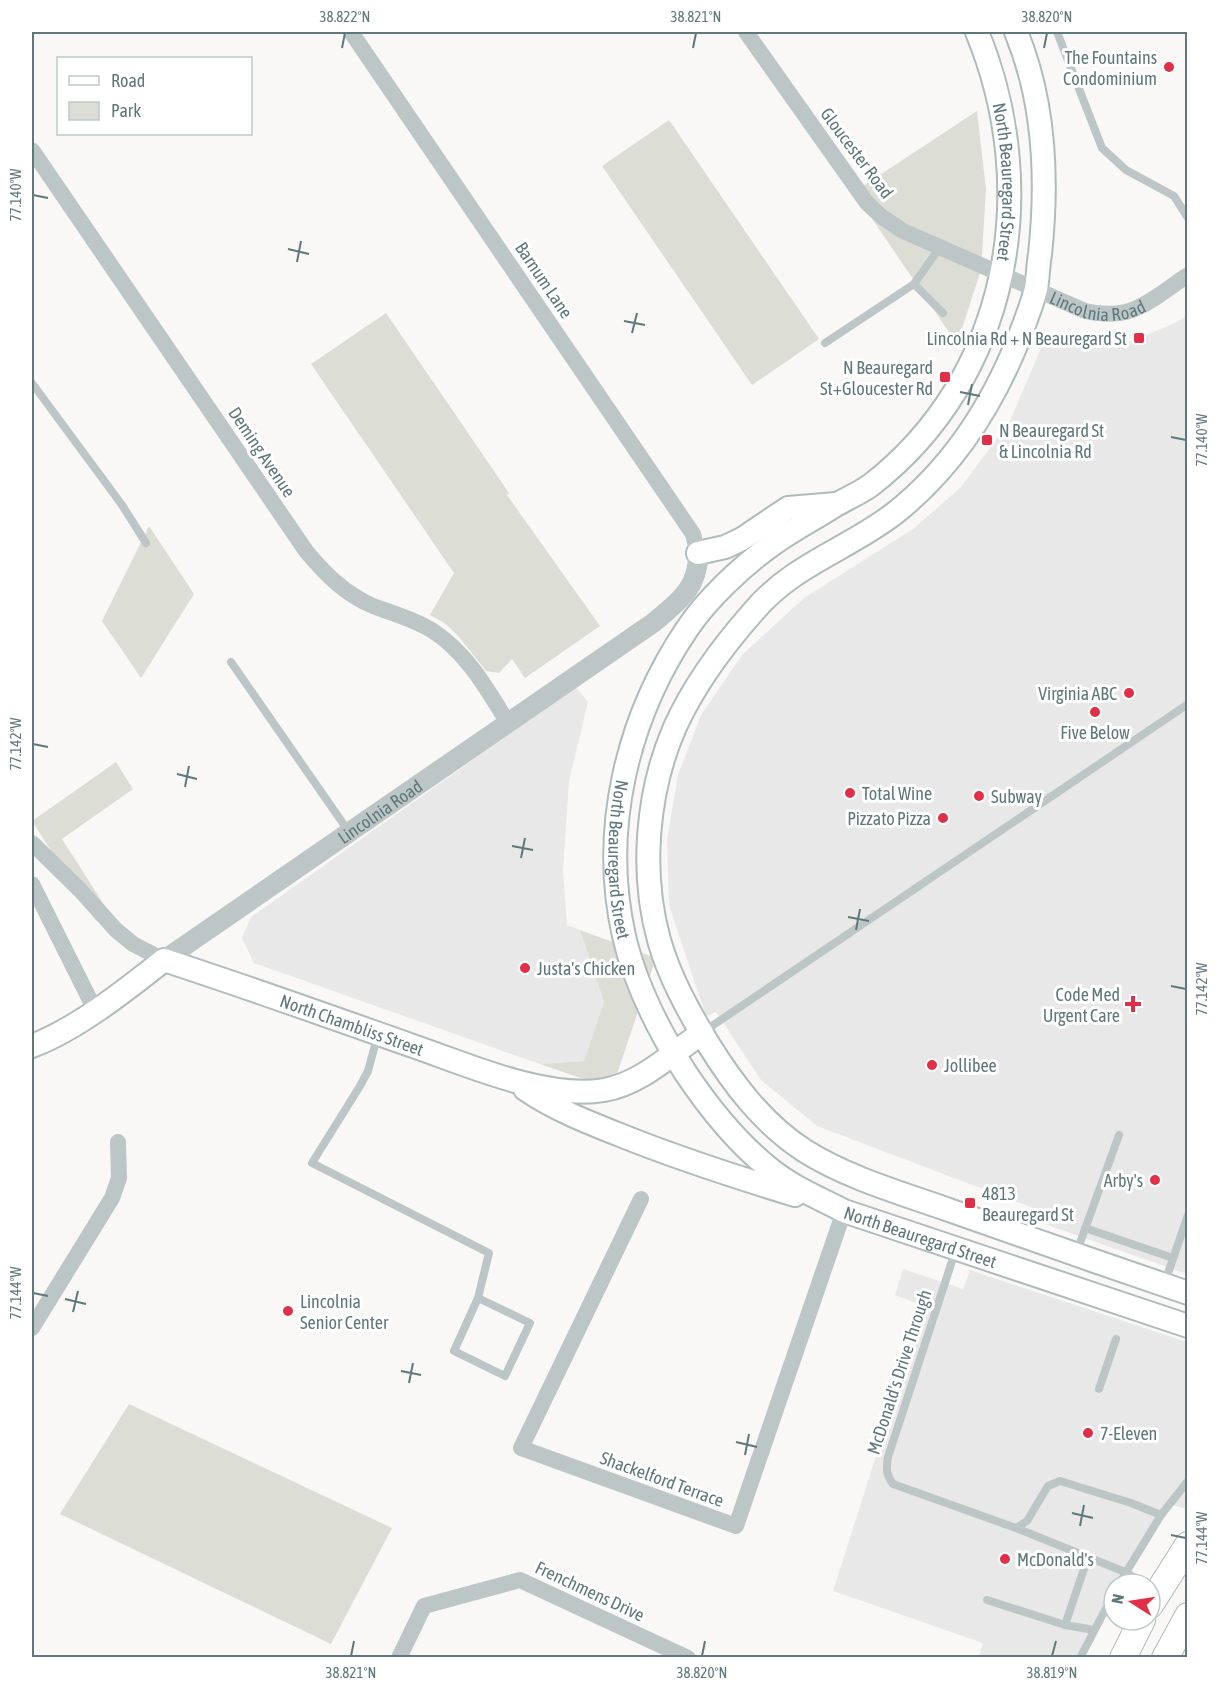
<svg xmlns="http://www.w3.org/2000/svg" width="1219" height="1689" viewBox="0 0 1219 1689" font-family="'Asap Condensed',sans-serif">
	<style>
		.built { fill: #e7e8e7 }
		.green { fill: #dcded5 }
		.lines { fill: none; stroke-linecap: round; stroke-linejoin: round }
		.secondary-casing { stroke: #b0bbbc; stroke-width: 26 }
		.primary-casing { stroke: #b1babb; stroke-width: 28 }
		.service { stroke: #bdc6c7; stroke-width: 8 }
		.minor { stroke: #bdc6c7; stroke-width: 16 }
		.tertiary { stroke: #bdc6c7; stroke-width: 20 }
		.secondary { stroke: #fff; stroke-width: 22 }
		.primary { stroke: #fff; stroke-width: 26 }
		.ticks { fill: none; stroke: #5f787b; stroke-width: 2 }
		.poi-dot { fill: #e02f46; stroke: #fff; stroke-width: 2 }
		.labels { text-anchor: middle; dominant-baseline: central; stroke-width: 6; stroke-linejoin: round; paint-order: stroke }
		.poi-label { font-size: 18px; fill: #5f787b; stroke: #fff; text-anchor: start }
		.street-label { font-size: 18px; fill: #5f787b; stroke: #fff }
		.neatline { fill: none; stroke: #5f787b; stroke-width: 2 }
		.ticks-label { font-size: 15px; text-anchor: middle; fill: #5f787b }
	</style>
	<rect width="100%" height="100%" fill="#f9f8f6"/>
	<g class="built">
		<polygon points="1187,315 1187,1274 1033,1220 1036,1209 817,1126 761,1080 716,1012 706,1016 669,905 667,840 678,775 701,715 742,655 804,598 913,529 961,487 1010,421 1041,348 1058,334 1120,346 1177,322"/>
		<polygon points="576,687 588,702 569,781 563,871 567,925 580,930 604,1002 584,1061 540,1064 254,963 242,938 251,917"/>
		<polygon points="903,1269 963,1289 970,1270 1187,1342 1187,1507 1186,1509 1165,1503 1114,1584 1083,1657 979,1657 983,1643 833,1591 924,1306 895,1295"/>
	</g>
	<g class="green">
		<polygon points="977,111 986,189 981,270 957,344 854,192"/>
		<polygon points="669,120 819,339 752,385 602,166"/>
		<polygon points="386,313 509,493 507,495 600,626 525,678 512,659 499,673 486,671 459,637 446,624 430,615 454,573 311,364"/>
		<polygon points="149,526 194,594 141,678 102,621"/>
		<polygon points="116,762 133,789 62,839 108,911 96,921 32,821"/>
		<polygon points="580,930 656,958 612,1089 540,1064 584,1061 604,1002"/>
		<polygon points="129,1404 392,1528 331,1644 60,1514"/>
	</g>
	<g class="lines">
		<g class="secondary-casing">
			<g id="secondary">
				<path id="s3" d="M977,32c65,158 33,345 -106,453 -11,8 -25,14 -37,21 -20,13 -42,24 -61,38 -30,21 -66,55 -86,85 -60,89 -87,201 -63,307 11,48 35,95 61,136 24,36 51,70 85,97 22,18 49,29 74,42l344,115"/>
				<path d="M1016,32c29,70 32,148 24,222 -2,11 -2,23 -4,35 -4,16 -11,33 -17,49 -27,68 -66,129 -124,175 -46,36 -102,51 -142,99 -30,34 -59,73 -78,115 -28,64 -35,145 -16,213 10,36 29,70 48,102 26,42 56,82 98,109 43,27 96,42 144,59 80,28 159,56 239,83"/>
				<polyline points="698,553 725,547 742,539 788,508 836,504"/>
				<path id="s4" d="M32,1046c45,-17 94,-56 132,-86 83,27 164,56 246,85 56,19 135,55 194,45 37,-6 68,-37 98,-57"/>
				<path d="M525,1089c29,20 62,33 95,46 57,23 116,42 175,60"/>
			</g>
		</g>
		<g class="primary-casing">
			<g id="primary">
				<polyline points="1150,1605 1188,1545"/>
				<polyline points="1123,1658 1142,1620"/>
				<polyline points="1165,1658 1188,1616"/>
			</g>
		</g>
		<g class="service">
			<polyline points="1057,32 1102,148 1126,170 1174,196 1188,218"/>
			<polyline points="940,247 914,284 943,313"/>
			<polyline points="825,343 914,284"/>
			<polyline points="32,383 122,505 146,543"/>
			<polyline points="231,662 349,832"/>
			<polyline points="703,1032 1188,704"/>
			<polyline points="378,1034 368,1071 360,1086 312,1163 489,1253 478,1298 454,1351 505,1376 530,1323 478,1298"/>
			<polyline points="1085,1228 1173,1258"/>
			<path d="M956,1249l-68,208c-2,11 -2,18 5,27l123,44"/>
			<polyline points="1076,1254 1119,1135"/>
			<polyline points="1164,1285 1188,1215"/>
			<polyline points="1099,1389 1116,1339"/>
			<polyline points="1119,1584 1161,1515 1188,1481"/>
			<polyline points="1145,1584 1125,1572 1016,1528 1027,1521 1048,1486 1060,1481 1131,1503 1161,1515"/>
			<polyline points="987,1600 1065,1625 1094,1630"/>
			<polyline points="1065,1625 1088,1557"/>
			<polyline points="1080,1658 1114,1593"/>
		</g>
		<g class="minor">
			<polyline points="351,32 693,534 698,553"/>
			<path id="s1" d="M746,32l121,171 15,14 21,14 182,80c48,11 65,-11 103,-36"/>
			<path d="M32,150l274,401c19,23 39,43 67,55 21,8 41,13 60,25 34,22 54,58 75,92"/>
			<polyline points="32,843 80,890 116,930 133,944 164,960"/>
			<polyline points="32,884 95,1010"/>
			<polyline points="641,1199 521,1448 736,1526 844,1211"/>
			<polyline points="32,1328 112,1198 119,1178 118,1142"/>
			<polyline points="399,1658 424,1606 520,1580 688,1658"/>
		</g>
		<path class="tertiary" id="s2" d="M164,960l489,-337c25,-21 46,-35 45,-70"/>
		<use href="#secondary" class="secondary"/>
		<use href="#primary" class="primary"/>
	</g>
	<path class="ticks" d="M342,48l3,-15M693,48l3,-15M1044,48l3,-15M33,195l15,3M288,249l21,5M297,262l4,-21M624,321l21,4M632,333l5,-20M960,392l20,4M968,405l4,-21M1171,437l15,3M33,744l15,3M177,774l20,5M185,787l4,-21M512,846l21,4M521,858l4,-20M848,917l21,4M856,930l4,-21M1171,986l15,3M33,1293l15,3M65,1299l21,5M73,1312l5,-21M401,1371l20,4M409,1383l4,-20M736,1442l21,5M745,1455l4,-21M1072,1513l21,5M1080,1526l4,-21M1171,1535l15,3M351,1656l3,-15M702,1656l3,-15M1052,1656l4,-15"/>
	<g class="poi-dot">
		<circle cx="1169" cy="67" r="6"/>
		<rect x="1133" y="332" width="12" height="12" rx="3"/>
		<rect x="939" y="371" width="12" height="12" rx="3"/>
		<rect x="981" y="434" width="12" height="12" rx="3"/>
		<circle cx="1129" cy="693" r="6"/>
		<circle cx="1095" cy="712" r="6"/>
		<circle cx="850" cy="793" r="6"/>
		<circle cx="979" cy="796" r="6"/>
		<circle cx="943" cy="818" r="6"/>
		<circle cx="525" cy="968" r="6"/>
		<path d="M1130 995h6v6h6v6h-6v6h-6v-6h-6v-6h6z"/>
		<circle cx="932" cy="1065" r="6"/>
		<circle cx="1155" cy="1180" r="6"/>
		<rect x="964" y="1197" width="12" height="12" rx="3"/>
		<circle cx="288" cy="1311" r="6"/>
		<circle cx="1088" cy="1433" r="6"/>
		<circle cx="1005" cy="1559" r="6"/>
	</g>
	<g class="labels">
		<g class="poi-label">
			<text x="1157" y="57" text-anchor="end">The Fountains<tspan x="1157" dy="21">Condominium</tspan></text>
			<text x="1127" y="338" text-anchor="end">Lincolnia Rd + N Beauregard St</text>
			<text x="933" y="367" text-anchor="end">N Beauregard<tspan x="933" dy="21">St+Gloucester Rd</tspan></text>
			<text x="999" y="430">N Beauregard St<tspan x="999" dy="21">&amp; Lincolnia Rd</tspan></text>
			<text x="1117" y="693" text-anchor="end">Virginia ABC</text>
			<text x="1095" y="732" text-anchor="middle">Five Below</text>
			<text x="862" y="793">Total Wine</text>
			<text x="991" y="796">Subway</text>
			<text x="931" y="818" text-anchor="end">Pizzato Pizza</text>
			<text x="537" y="968">Justa's Chicken</text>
			<text x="1120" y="994" text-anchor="end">Code Med<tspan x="1120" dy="21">Urgent Care</tspan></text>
			<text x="944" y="1065">Jollibee</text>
			<text x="1143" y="1180" text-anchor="end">Arby's</text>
			<text x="982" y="1193">4813<tspan x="982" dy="21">Beauregard St</tspan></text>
			<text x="300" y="1301">Lincolnia<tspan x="300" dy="21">Senior Center</tspan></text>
			<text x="1100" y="1433">7-Eleven</text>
			<text x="1017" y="1559">McDonald's</text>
		</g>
		<g class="street-label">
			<text transform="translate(857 153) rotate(53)">Gloucester Road</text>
			<text stroke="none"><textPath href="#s3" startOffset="154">North Beauregard Street</textPath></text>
			<text transform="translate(544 280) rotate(56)">Barnum Lane</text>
			<text stroke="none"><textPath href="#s1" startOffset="466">Lincolnia Road</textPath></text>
			<text transform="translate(262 452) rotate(56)">Deming Avenue</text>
			<text stroke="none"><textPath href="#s2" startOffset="262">Lincolnia Road</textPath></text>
			<text stroke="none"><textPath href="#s3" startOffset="981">North Beauregard Street</textPath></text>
			<text stroke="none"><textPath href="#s4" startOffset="357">North Chambliss Street</textPath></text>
			<text stroke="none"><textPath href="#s3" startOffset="1503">North Beauregard Street</textPath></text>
			<text transform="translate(899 1372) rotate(-72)">McDonald's Drive Through</text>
			<text transform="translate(662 1479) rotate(20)">Shackelford Terrace</text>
			<text transform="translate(590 1591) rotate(25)">Frenchmens Drive</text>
		</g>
	</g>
	<rect width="1219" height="1689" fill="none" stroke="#ffffff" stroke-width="66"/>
	<rect x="57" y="57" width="195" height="78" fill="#ffffff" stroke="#bfc9ca" stroke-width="1.5"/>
	<rect x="69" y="76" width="30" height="9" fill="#ffffff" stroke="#bfc9ca" stroke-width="1.5"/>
	<text x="111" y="87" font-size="18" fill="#5f787b">Road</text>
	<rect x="69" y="102" width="30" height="18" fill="#dcded5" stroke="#bfc9ca" stroke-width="1.5"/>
	<text x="111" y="117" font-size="18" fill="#5f787b">Park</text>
	<g transform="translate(1132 1602) rotate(282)"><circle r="28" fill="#ffffff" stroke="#bfc9ca" stroke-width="1.5"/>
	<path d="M0-4.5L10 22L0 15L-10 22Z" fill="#e02f46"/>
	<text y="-9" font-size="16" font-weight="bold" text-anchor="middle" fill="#5f787b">N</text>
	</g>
	<rect x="33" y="33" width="1153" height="1623" class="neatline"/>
	<g class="ticks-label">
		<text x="345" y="22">38.822°N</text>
		<text x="696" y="22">38.821°N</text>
		<text x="1047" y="22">38.820°N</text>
		<text transform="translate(16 195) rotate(-90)" y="5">77.140°W</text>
		<text transform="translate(1202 440) rotate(-90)" y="5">77.140°W</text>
		<text transform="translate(16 744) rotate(-90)" y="5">77.142°W</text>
		<text transform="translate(1202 989) rotate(-90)" y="5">77.142°W</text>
		<text transform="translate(16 1293) rotate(-90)" y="5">77.144°W</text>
		<text transform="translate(1202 1538) rotate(-90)" y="5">77.144°W</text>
		<text x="351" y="1678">38.821°N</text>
		<text x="702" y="1678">38.820°N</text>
		<text x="1052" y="1678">38.819°N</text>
	</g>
</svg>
